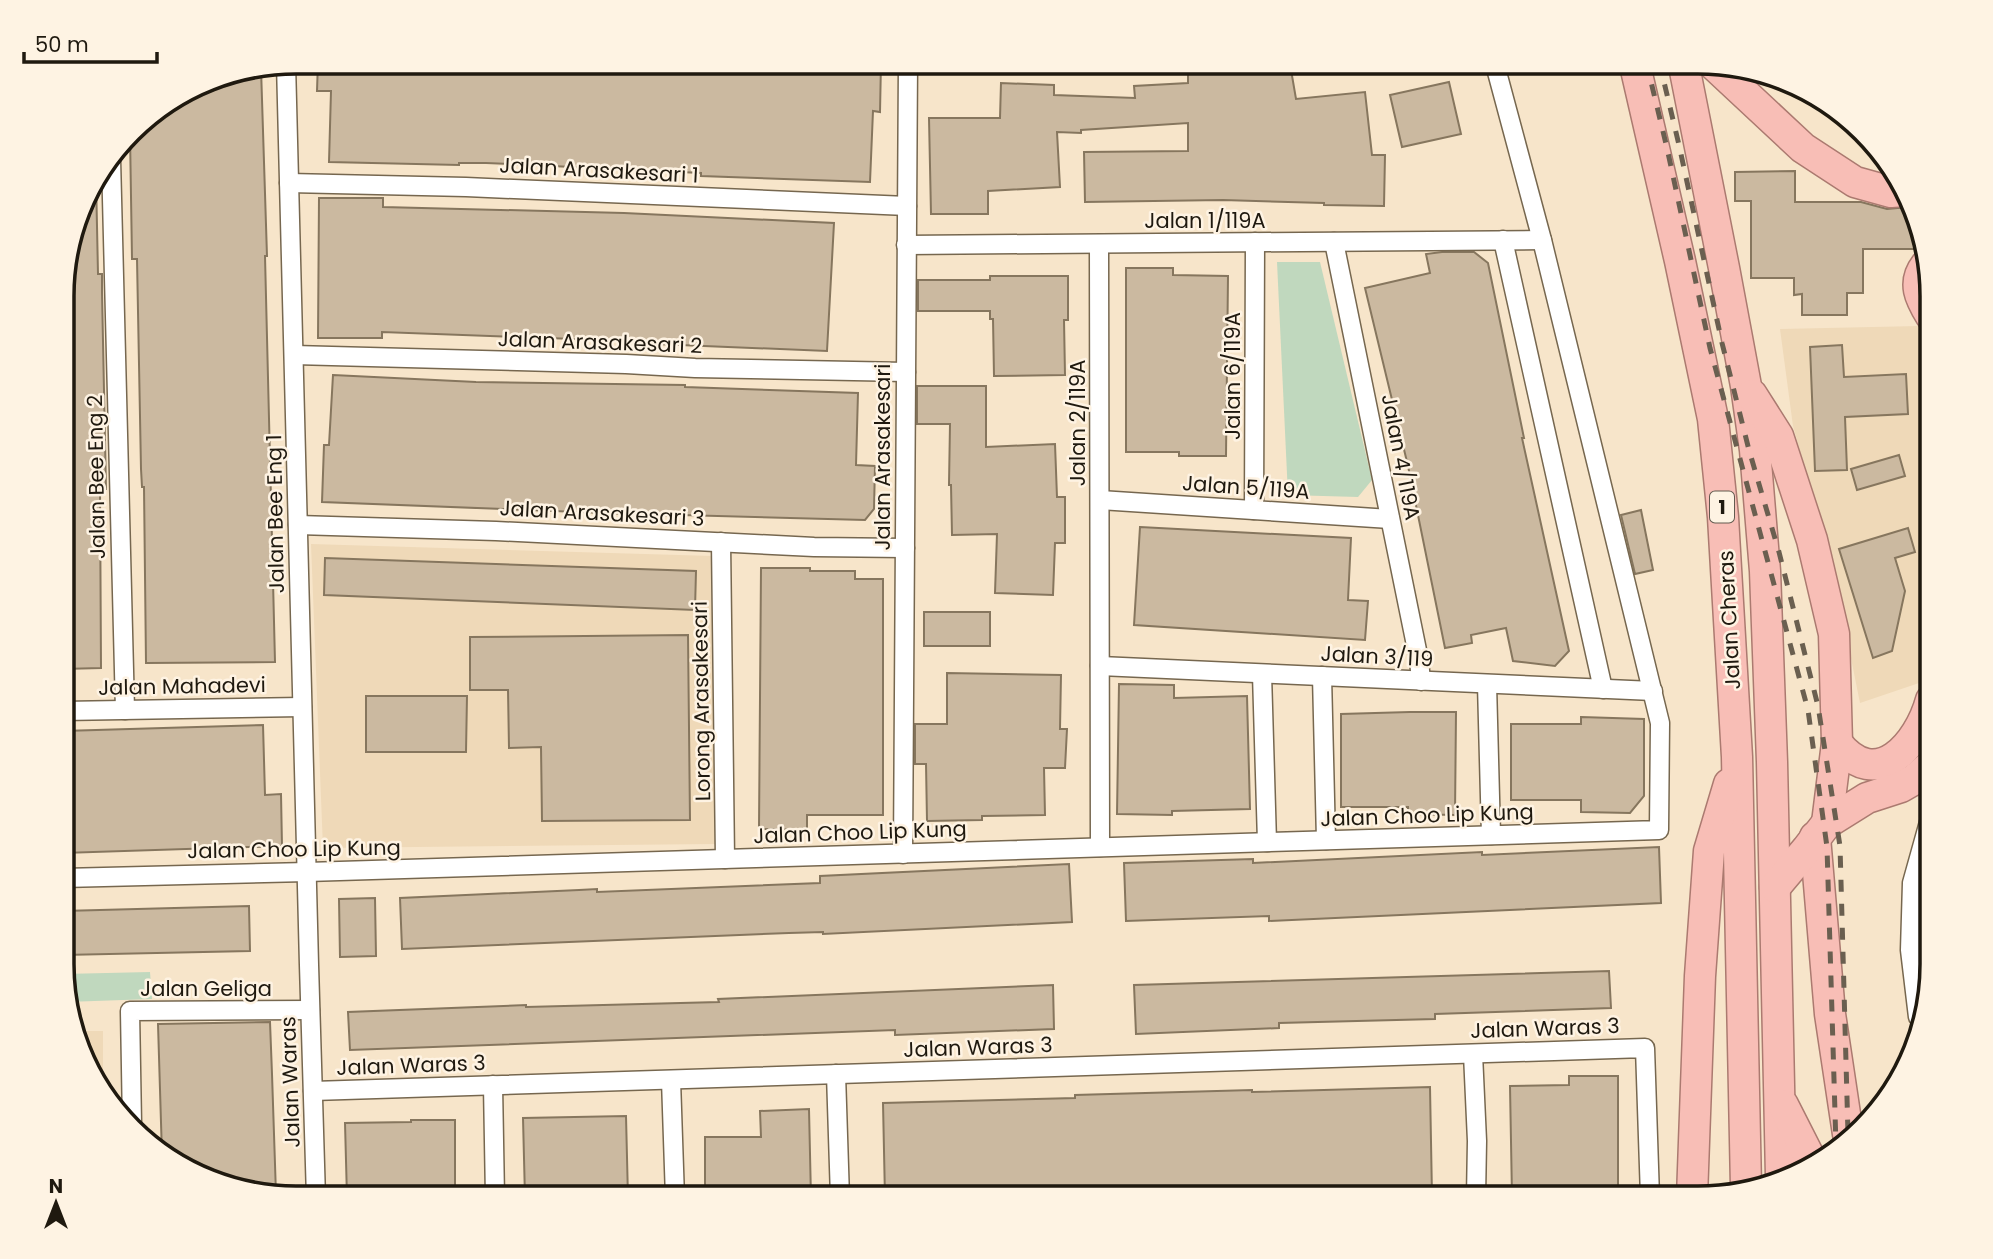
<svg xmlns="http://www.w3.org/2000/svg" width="1993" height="1259" viewBox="0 0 1993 1259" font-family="Poppins,sans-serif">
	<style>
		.built { fill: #efd9b8 }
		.green { fill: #c0d8be }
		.building { fill: #cbb9a0; stroke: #86765e; stroke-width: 2 }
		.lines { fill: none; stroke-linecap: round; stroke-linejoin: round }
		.minor-casing { stroke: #76674f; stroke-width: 21 }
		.trunk-casing { stroke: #ab7a70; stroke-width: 33 }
		.minor { stroke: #fff; stroke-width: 18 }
		.trunk { stroke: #f8beb6; stroke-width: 30 }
		.rail { stroke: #6a5f50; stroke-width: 5; stroke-dasharray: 12 12; stroke-linecap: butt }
		.labels { text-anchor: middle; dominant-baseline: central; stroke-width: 5; stroke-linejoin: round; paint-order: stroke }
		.shield { fill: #fef3e3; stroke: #625a4f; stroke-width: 2 }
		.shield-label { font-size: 19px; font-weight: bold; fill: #1f190f }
		.street-label { font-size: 21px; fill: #1f190f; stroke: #fef3e3 }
		.rim { fill: none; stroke: #1f190f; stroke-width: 3.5 }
	</style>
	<rect width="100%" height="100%" fill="#f7e5ca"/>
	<g class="built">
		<polygon points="1919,326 1931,370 1931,627 1922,682 1860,703 1832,564 1793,426 1780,329"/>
		<polygon points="311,544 713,556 716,844 323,848"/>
		<polygon points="77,1031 103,1031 103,1096 101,1093"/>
	</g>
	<g class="green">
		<polygon points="1277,262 1320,262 1372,480 1358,497 1288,495"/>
		<polygon points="150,972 152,999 66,1002 63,993 63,974"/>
	</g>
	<g class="building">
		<polygon points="318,61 881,62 880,112 873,111 870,182 701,176 701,173 486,163 459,163 459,165 329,162 331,91 317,91"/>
		<polygon points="1290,64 1296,99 1365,92 1372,155 1385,155 1384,206 1324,205 1324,203 1223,200 1085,202 1084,152 1188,151 1188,123 1081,130 1081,133 1057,132 1060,187 988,191 988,214 931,214 929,118 1000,118 1001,83 1054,85 1054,95 1135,98 1134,86 1188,83 1188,66 1234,66 1234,73"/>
		<polygon points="261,68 267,256 265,256 275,662 146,663 144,487 142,487 141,469 137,259 132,259 130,134 141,120 206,79"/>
		<polygon points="1449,82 1461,134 1402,147 1390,95"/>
		<polygon points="1795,171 1795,202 1861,202 1887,209 1909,207 1915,227 1915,249 1863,249 1863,293 1847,293 1847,315 1802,315 1802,294 1794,295 1794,278 1751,278 1751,201 1735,201 1735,172"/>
		<polygon points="96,178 98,274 102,274 102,292 106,489 100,489 101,668 63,669 63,266 86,192"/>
		<polygon points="319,198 383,198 383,207 624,213 834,223 827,351 632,343 632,341 600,340 382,332 382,338 318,338"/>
		<polygon points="1442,252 1474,252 1488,263 1524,438 1522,438 1569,651 1555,666 1513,661 1506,628 1471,635 1472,643 1445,648 1408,466 1365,288 1430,273 1426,254"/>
		<polygon points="1126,268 1173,268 1173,275 1228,276 1226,456 1179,456 1179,452 1126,452"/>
		<polygon points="990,276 1068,276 1068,320 1064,320 1065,375 994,376 993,319 990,319 990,311 918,311 918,280 990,280"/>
		<polygon points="1842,345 1844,377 1906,374 1908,414 1845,417 1847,470 1815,471 1810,347"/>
		<polygon points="333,375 476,382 685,385 685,387 858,393 856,465 875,466 874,509 865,520 681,515 681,516 322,502 324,445 329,445"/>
		<polygon points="917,386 986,386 986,447 1055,444 1057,497 1065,497 1065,543 1055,543 1053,595 995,593 997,534 952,535 951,485 949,485 950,424 917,424"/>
		<polygon points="1899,455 1905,476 1857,490 1851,469"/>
		<polygon points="1641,510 1653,570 1635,574 1621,515"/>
		<polygon points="1140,527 1351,538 1348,600 1368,601 1365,640 1134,625"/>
		<polygon points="1908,528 1915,552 1895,558 1905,591 1892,651 1873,658 1839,549"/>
		<polygon points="325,558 696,571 695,610 324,595"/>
		<polygon points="761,568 810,568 810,571 855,571 855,579 883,579 883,815 807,815 807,830 759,829"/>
		<rect x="924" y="612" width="66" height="34"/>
		<polygon points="688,635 690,820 542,821 541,747 509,748 508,690 470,690 470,637"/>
		<polygon points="947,673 1061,675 1060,729 1067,729 1065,768 1044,768 1045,815 982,816 982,820 927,821 926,764 915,764 915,724 947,724"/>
		<polygon points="1119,684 1174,685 1174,698 1247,696 1250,809 1172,811 1172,815 1117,814"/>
		<polygon points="366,696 467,696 466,752 366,752"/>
		<polygon points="1410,712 1456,712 1455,815 1408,814 1408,807 1341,807 1341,714"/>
		<polygon points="1581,717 1644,719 1644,796 1630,813 1581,812 1581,800 1511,800 1511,724 1581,724"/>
		<polygon points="263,725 265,795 281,794 282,846 63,853 63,731"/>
		<polygon points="1659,847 1661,903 1269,921 1269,916 1126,921 1124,863 1253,859 1253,863 1482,852 1482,855"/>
		<polygon points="1069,864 1072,922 823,934 823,932 789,933 402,949 400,898 579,890 597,889 597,892 820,883 820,876"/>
		<polygon points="375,898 376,956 340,957 339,899"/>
		<polygon points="249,906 250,951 63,955 63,911"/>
		<polygon points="1609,971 1611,1008 1435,1014 1435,1019 1279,1023 1279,1028 1136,1034 1134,985"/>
		<polygon points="1053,985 1054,1029 895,1035 895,1030 350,1050 348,1012 526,1005 526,1007 719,1002 718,999"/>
		<polygon points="270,1022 272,1074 276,1194 221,1185 166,1158 162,1155 158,1024"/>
		<polygon points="1569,1076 1618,1076 1618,1197 1512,1197 1510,1086 1569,1085"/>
		<polygon points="1430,1087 1432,1196 885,1198 883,1103 1075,1098 1075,1095 1217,1091 1252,1090 1252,1092"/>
		<polygon points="809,1109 811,1198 705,1198 705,1137 761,1137 760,1111"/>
		<polygon points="626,1116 628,1198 525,1198 523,1118"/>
		<polygon points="411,1120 455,1120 455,1198 347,1198 345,1123 411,1122"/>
	</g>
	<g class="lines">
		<g class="minor-casing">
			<g id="minor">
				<polyline points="286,63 309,965 316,1198"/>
				<polyline points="111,159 125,710"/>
				<polyline points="289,183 466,187 907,206"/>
				<polyline points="1503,240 1603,689"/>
				<polyline points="1334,242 1419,660 1421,681"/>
				<polyline points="1099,244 1100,847"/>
				<polyline points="906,245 1542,240"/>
				<polyline points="294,355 626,364 695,368 906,372"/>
				<polyline points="1100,500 1390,519"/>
				<polyline points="1254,510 1255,242"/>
				<polyline points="298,525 496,531 814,547 905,548"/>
				<polyline points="721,542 725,859"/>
				<polyline points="1100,666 1653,691"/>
				<polyline points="1262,674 1267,842"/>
				<polyline points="1322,676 1326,840"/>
				<polyline points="1487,684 1491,835"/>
				<polyline points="63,711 302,707"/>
				<polyline points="903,854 908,61"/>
				<polyline points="63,878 307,872 1659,830 1660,723 1542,240 1494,61"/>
				<polyline points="1918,1017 1910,950 1912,883 1931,815"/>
				<polyline points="1473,1054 1477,1141 1476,1197"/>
				<polyline points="836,1074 840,1198"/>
				<polyline points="671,1080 675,1198"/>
				<polyline points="493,1085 495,1198"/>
				<polyline points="313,1091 1645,1048 1650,1197"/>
				<polyline points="132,1124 130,1011 310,1010"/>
			</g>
		</g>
		<g class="trunk-casing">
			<g id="trunk">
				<polyline points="1634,61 1680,261 1713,419 1723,517 1737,757 1746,1187"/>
				<polyline points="1683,61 1724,268 1746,386 1755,450 1765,571 1772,762 1781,1177"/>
				<polyline points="1713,64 1803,148 1855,182 1891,192 1904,191"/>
				<path d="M1926,265c-14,18 -6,33 5,51"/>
				<polyline points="1752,395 1778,436 1812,540 1834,634 1837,743 1827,823"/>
				<path d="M1837,743c40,51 82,1 94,-43"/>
				<polyline points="1815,837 1830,1014 1848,1134"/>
				<polyline points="1775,887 1807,849 1827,823 1867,798 1901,787 1915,779 1931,765"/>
				<polyline points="1783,1105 1814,1166"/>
				<polyline points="1692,1197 1700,976 1709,851 1729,784"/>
			</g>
		</g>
		<use href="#minor" class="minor"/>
		<use href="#trunk" class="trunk"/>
		<g class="rail">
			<polyline points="1646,61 1667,148 1710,348 1808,710 1827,847 1836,1146"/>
			<polyline points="1659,61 1679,145 1722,343 1749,450 1779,552 1818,706 1840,846 1848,1134"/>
		</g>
	</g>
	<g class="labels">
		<rect class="shield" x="1710" y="491.5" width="24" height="31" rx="5"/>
		<g class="shield-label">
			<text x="1722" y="507">1</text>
		</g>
		<g class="street-label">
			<text transform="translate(599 170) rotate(3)">Jalan Arasakesari 1</text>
			<text x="1205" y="220">Jalan 1/119A</text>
			<text transform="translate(600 342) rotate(2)">Jalan Arasakesari 2</text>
			<text transform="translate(1232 376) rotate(-90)">Jalan 6/119A</text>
			<text transform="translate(1077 423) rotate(-90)">Jalan 2/119A</text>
			<text transform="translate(882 457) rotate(-90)">Jalan Arasakesari</text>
			<text transform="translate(1401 457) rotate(79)">Jalan 4/119A</text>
			<text transform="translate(96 477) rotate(-91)">Jalan Bee Eng 2</text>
			<text transform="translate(1246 487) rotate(4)">Jalan 5/119A</text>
			<text transform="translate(602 513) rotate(3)">Jalan Arasakesari 3</text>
			<text transform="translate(275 514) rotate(-91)">Jalan Bee Eng 1</text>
			<text transform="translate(1729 620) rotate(-93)">Jalan Cheras</text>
			<text transform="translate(1377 656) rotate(3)">Jalan 3/119</text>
			<text transform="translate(182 686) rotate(-1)">Jalan Mahadevi</text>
			<text transform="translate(701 701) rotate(-91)">Lorong Arasakesari</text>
			<text transform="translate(1427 815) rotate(-2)">Jalan Choo Lip Kung</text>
			<text transform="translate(860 832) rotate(-2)">Jalan Choo Lip Kung</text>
			<text transform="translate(294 849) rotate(-1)">Jalan Choo Lip Kung</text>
			<text x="206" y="988">Jalan Geliga</text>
			<text transform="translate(1545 1028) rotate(-2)">Jalan Waras 3</text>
			<text transform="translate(978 1047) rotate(-2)">Jalan Waras 3</text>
			<text transform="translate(411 1065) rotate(-2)">Jalan Waras 3</text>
			<text transform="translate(290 1082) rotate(-92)">Jalan Waras</text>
		</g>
	</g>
	<path d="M0 0H1993V1259H0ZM296 74H1698A222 222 0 0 1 1920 296V964A222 222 0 0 1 1698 1186H296A222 222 0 0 1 74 964V296A222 222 0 0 1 296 74Z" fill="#fef3e3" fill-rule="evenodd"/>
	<path class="rim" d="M296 74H1698A222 222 0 0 1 1920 296V964A222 222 0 0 1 1698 1186H296A222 222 0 0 1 74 964V296A222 222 0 0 1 296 74Z"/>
	<g transform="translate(56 1203)" stroke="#fef3e3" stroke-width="5" paint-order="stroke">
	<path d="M0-5L12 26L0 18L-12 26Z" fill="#1f190f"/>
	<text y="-10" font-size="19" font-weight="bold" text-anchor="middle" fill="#1f190f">N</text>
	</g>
	<path d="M24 52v10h133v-10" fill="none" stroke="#1f190f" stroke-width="3.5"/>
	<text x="35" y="52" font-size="21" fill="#1f190f" stroke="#fef3e3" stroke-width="5" paint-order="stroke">50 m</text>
</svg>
